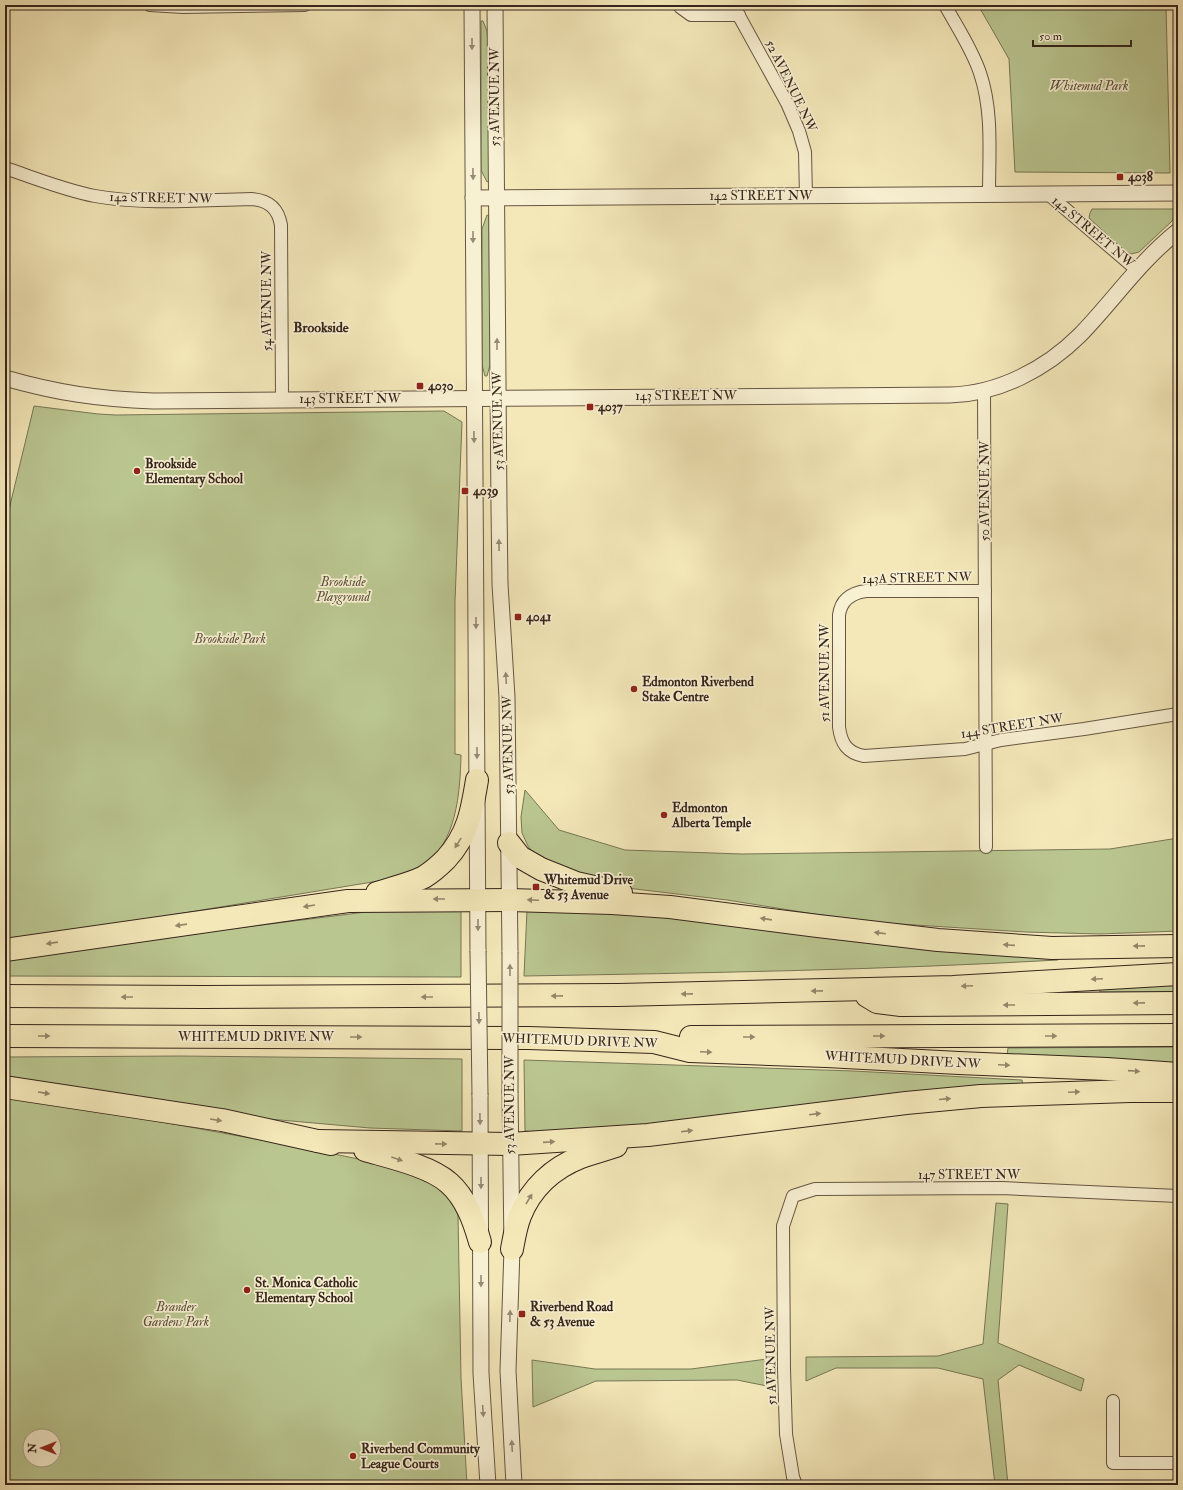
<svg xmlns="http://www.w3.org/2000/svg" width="1183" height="1490" viewBox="0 0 1183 1490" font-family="'IM FELL Double Pica',serif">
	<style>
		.green { fill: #bac690; stroke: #787656; fill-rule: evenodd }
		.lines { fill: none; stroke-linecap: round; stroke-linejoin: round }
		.minor-casing { stroke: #665643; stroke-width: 14 }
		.tertiary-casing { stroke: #665643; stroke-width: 17 }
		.motorway-casing { stroke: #36251c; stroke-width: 24 }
		.minor { stroke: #f8f0d2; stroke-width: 12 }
		.tertiary { stroke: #f8f0d2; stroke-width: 15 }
		.motorway { stroke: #f4e8b9; stroke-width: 22 }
		.tertiary-bridge-casing { stroke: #665643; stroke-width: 17; stroke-linecap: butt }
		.tertiary-bridge { stroke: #f8f0d2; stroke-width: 15 }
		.oneway { fill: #978a77 }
		.oneway2 { fill: #95866a }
		.poi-dot { fill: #8f2418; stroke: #f8f0d2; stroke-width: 1.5 }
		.labels { text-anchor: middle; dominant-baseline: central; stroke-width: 3.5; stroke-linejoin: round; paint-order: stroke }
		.street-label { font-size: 13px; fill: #36251c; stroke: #f8f0d2 }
		.park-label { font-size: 13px; font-style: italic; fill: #574d39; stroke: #f8f0d2 }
		.poi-label { font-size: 13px; font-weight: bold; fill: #36251c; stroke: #f8f0d2; text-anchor: start }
		.neighbourhood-label { font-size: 14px; font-weight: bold; fill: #36251c; stroke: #f8f0d2 }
	</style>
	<rect width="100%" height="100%" fill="#f4e8b9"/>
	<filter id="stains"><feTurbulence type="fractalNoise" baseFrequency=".005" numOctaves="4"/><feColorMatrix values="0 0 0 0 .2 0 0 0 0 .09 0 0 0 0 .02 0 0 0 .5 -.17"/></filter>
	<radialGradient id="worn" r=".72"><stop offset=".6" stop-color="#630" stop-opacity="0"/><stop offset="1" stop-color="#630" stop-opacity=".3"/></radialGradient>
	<g class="green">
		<polygon points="978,5 1166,5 1170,173 1015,172 1009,59"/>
		<polygon points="481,21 483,21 487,31 488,44 489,181 487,182 481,170"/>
		<polygon points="1092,209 1173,209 1175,215 1172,221 1139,252 1131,254 1125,251 1089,218 1090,213"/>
		<polygon points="487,215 489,216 490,365 487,376 485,376 482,365 482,229"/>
		<path d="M34,406l64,8 18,1 328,-4 18,11 -7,179v153l6,1c-1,38 -4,88 -39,112 -6,4 -13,7 -19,10l-268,44 -130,18v-413z"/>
		<polygon points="525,790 559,830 625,850 742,854 1110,849 1178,838 1178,931 1100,934 1025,932 884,923 814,914 727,900 627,888 539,862 528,846 522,833 521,817"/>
		<polygon points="390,909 461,910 461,977 5,976 5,957"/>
		<path d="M527,910l77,2 454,41v7c-178,10 -356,13 -534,16z"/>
		<polygon points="1178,983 1178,992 1100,992 1099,989"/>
		<polygon points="1178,1047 1178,1063 1007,1055 1008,1048"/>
		<polygon points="181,1056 462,1059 462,1131 370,1128 269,1119 5,1079 5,1057"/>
		<polygon points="524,1060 853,1071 1022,1080 1023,1087 561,1134 525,1131"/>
		<path d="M5,1096l41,5 254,46 83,17 39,11 33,24 3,16 3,163 6,107h-462zM30,1436h24v24h-24z"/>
		<polygon points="996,1203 1008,1204 998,1343 1084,1379 1081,1391 1019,1365 998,1380 1008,1485 995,1485 983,1379 938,1368 836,1368 806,1381 806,1357 938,1356 983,1344"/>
		<polygon points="767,1359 767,1386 737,1380 596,1381 533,1407 532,1360 595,1369 691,1369"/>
	</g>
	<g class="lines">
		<g class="minor-casing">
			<g id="minor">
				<polyline points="150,5 183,7 305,5"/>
				<polyline points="680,5 680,7 691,15 739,15"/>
				<polyline points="733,5 787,103 799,131 805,152 806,196"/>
				<path d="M945,5c12,22 27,44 35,68 13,38 9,81 9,121"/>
				<path d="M5,168c30,10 59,22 90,28 50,9 105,4 156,3 17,1 27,9 30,26l1,174"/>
				<polyline points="1048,194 1137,270"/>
				<polyline points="984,391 986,847"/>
				<path d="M985,591h-119c-15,2 -25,9 -27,24v112c2,16 8,26 25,29l101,-7 36,-9 83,-11 94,-15"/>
				<polyline points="1113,1401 1113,1463 1178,1463"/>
				<polyline points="796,1485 793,1477 786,1434 784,1369 783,1226 793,1196 815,1189 1002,1188 1178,1196"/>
			</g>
		</g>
		<g class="tertiary-casing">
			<g id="tertiary">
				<polyline points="472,5 478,951"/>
				<polyline points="495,5 499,508 500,584 507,697 510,952"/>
				<polyline points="473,198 1178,193"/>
				<path d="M5,378c52,15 94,21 148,23l797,-6c48,-1 96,-26 130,-60 33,-34 60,-74 98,-104"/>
				<polyline points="510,1093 512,1249 508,1371 514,1485"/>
				<polyline points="480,1095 481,1373 488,1485"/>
			</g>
		</g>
		<g class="motorway-casing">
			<g id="motorway">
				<polyline points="509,843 520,857 541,869 576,883 621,893"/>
				<path d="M377,893c15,-5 33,-9 47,-16 8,-5 15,-11 22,-18 22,-24 26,-48 31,-79"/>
				<polyline points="5,950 348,901 510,900 612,903 670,907 818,926 938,940 1052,948 1178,946"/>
				<polyline points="5,996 203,997 618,995 953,987 1178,974"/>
				<polyline points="867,996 877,1002 901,1005 1178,1003"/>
				<polyline points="5,1036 528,1038 654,1042 690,1051 826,1056 959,1063 1107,1069 1178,1074"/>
				<polyline points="691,1037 1178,1035"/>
				<polyline points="5,1087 222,1120 331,1144"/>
				<polyline points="318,1141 510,1144 648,1135 906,1103 981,1096 1130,1091 1178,1091"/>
				<path d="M365,1150c24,7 65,16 84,33 17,15 25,38 31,59"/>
				<path d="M512,1249c2,-11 4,-23 8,-33 11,-28 33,-48 61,-59 10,-4 24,-7 35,-11"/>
			</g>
		</g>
		<use href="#minor" class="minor"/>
		<use href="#tertiary" class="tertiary"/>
		<use href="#motorway" class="motorway"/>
		<g class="tertiary-bridge-casing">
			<g id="tertiary-bridge">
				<polyline points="478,951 480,1095"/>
				<polyline points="510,952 510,1093"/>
			</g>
		</g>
		<use href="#tertiary-bridge" class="tertiary-bridge"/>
	</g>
	<defs><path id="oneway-solid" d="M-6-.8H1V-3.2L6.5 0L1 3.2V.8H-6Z"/></defs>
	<g class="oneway">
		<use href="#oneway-solid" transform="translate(472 44) rotate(90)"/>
		<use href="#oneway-solid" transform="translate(473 174) rotate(89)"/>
		<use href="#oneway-solid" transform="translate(473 237) rotate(90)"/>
		<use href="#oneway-solid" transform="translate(497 344) rotate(-90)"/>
		<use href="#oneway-solid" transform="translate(474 437) rotate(89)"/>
		<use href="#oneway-solid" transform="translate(499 545) rotate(-91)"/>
		<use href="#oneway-solid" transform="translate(476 623) rotate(90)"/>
		<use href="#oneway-solid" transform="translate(506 678) rotate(-93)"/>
		<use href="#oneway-solid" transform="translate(477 753) rotate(90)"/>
		<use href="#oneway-solid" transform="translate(478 925) rotate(90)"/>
		<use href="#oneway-solid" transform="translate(510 970) rotate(-90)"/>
		<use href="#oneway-solid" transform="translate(479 1018) rotate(89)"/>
		<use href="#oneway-solid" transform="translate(480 1119) rotate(89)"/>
		<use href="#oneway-solid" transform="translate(481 1183) rotate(90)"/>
		<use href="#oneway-solid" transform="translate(481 1281) rotate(90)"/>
		<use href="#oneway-solid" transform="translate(510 1316) rotate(-88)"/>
		<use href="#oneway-solid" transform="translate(483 1411) rotate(86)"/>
		<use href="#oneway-solid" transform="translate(512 1446) rotate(-93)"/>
	</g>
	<g class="oneway2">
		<use href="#oneway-solid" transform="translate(458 843) rotate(122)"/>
		<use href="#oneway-solid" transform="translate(439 899) rotate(180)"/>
		<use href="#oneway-solid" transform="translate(533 900) rotate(-178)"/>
		<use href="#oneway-solid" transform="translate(309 906) rotate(171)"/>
		<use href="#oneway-solid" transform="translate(766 919) rotate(-172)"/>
		<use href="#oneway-solid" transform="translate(181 925) rotate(172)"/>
		<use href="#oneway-solid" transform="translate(880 933) rotate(-173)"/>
		<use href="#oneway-solid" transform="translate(52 943) rotate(172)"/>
		<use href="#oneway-solid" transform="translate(1009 945) rotate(-176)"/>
		<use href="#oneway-solid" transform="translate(1139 946) rotate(179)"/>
		<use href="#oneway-solid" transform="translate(1097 979) rotate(177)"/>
		<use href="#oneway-solid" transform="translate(967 986) rotate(177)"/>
		<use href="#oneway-solid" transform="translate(817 991) rotate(179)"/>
		<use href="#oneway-solid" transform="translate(687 994) rotate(179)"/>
		<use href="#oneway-solid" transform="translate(557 996) rotate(179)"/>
		<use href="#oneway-solid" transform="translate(127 997) rotate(-180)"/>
		<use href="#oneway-solid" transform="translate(427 997) rotate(180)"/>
		<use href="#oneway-solid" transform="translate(1139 1003) rotate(179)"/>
		<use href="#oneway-solid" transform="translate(1009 1005) rotate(180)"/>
		<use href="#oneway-solid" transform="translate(44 1036)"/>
		<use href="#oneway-solid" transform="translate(879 1036)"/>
		<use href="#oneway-solid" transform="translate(1051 1036)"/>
		<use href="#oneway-solid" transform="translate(356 1037)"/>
		<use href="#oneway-solid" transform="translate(749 1037)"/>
		<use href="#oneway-solid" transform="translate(706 1052) rotate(2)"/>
		<use href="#oneway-solid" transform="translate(1004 1065) rotate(2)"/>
		<use href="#oneway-solid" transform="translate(1134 1071) rotate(4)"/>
		<use href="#oneway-solid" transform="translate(1074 1092) rotate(-2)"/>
		<use href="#oneway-solid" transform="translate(44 1093) rotate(9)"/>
		<use href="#oneway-solid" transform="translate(945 1099) rotate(-5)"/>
		<use href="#oneway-solid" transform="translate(815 1114) rotate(-7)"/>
		<use href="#oneway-solid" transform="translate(216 1120) rotate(9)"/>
		<use href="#oneway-solid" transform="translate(687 1131) rotate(-7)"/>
		<use href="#oneway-solid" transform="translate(549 1142) rotate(-4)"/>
		<use href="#oneway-solid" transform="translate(441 1144) rotate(1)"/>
		<use href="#oneway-solid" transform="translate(397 1159) rotate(19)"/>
		<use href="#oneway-solid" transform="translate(529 1199) rotate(-59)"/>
	</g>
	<g class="poi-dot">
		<rect x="1116" y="173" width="8" height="8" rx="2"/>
		<rect x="416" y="382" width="8" height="8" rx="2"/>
		<rect x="586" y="403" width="8" height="8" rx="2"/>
		<circle cx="137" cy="471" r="4"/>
		<rect x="461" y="487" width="8" height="8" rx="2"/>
		<rect x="514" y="613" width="8" height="8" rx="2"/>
		<circle cx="634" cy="689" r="4"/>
		<circle cx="664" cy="815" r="4"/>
		<rect x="532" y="883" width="8" height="8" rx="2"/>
		<circle cx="247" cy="1290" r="4"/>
		<rect x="518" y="1310" width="8" height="8" rx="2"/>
		<circle cx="353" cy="1456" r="4"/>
	</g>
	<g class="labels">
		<g class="street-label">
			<text transform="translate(791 86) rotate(64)">52 AVENUE NW</text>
			<text transform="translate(495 97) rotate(-90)">53 AVENUE NW</text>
			<text x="761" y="196">142 STREET NW</text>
			<text transform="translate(161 198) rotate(1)">142 STREET NW</text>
			<text transform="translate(1093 232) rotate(40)">142 STREET NW</text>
			<text transform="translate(267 301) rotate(-90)">54 AVENUE NW</text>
			<text x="686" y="396">143 STREET NW</text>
			<text x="350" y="399">143 STREET NW</text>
			<text transform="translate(498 421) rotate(-91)">53 AVENUE NW</text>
			<text transform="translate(985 491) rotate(-90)">50 AVENUE NW</text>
			<text transform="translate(917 578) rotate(-1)">143A STREET NW</text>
			<text transform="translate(825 673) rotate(-90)">51 AVENUE NW</text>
			<text transform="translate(1012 726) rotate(-9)">144 STREET NW</text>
			<text transform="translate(508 745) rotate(-91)">53 AVENUE NW</text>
			<text x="256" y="1037">WHITEMUD DRIVE NW</text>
			<text transform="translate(580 1041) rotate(2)">WHITEMUD DRIVE NW</text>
			<text transform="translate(903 1060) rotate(3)">WHITEMUD DRIVE NW</text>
			<text transform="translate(510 1105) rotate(-90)">53 AVENUE NW</text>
			<text x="969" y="1175">147 STREET NW</text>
			<text transform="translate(771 1356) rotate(-91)">51 AVENUE NW</text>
		</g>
		<g class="park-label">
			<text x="1089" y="86">Whitemud Park</text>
			<text x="343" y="582">Brookside<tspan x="343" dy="15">Playground</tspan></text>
			<text x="230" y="639">Brookside Park</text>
			<text x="176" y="1307">Brander<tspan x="176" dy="15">Gardens Park</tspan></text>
		</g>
		<g class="poi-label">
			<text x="1128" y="177">4038</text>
			<text x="428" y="386">4030</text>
			<text x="598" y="407">4037</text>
			<text x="145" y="464">Brookside<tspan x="145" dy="15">Elementary School</tspan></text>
			<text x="473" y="491">4039</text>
			<text x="526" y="617">4041</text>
			<text x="642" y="682">Edmonton Riverbend<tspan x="642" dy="15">Stake Centre</tspan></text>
			<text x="672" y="808">Edmonton<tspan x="672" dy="15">Alberta Temple</tspan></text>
			<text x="544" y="880">Whitemud Drive<tspan x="544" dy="15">&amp; 53 Avenue</tspan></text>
			<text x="255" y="1283">St. Monica Catholic<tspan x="255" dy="15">Elementary School</tspan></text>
			<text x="530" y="1307">Riverbend Road<tspan x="530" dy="15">&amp; 53 Avenue</tspan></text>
			<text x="361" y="1449">Riverbend Community<tspan x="361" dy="15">League Courts</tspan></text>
		</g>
		<g class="neighbourhood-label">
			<text x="321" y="327">Brookside</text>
		</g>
	</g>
	<rect width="1183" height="1490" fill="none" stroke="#f4e8b9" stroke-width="20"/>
	<rect x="6" y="6" width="1171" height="1478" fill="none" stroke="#36251c" stroke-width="2"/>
	<rect x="10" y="10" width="1163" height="1470" fill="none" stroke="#36251c"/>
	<g transform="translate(42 1448) rotate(270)"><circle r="19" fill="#f8f0d2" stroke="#aa9f89"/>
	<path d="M0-3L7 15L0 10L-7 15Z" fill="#8f2418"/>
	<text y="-6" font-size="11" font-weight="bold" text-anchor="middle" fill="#36251c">N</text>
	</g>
	<path d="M1033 40v6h98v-6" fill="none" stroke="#36251c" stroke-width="2"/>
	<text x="1039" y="40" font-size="12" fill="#36251c" stroke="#f8f0d2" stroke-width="3" paint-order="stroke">50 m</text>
	<rect width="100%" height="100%" filter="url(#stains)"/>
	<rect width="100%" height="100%" fill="url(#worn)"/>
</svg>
